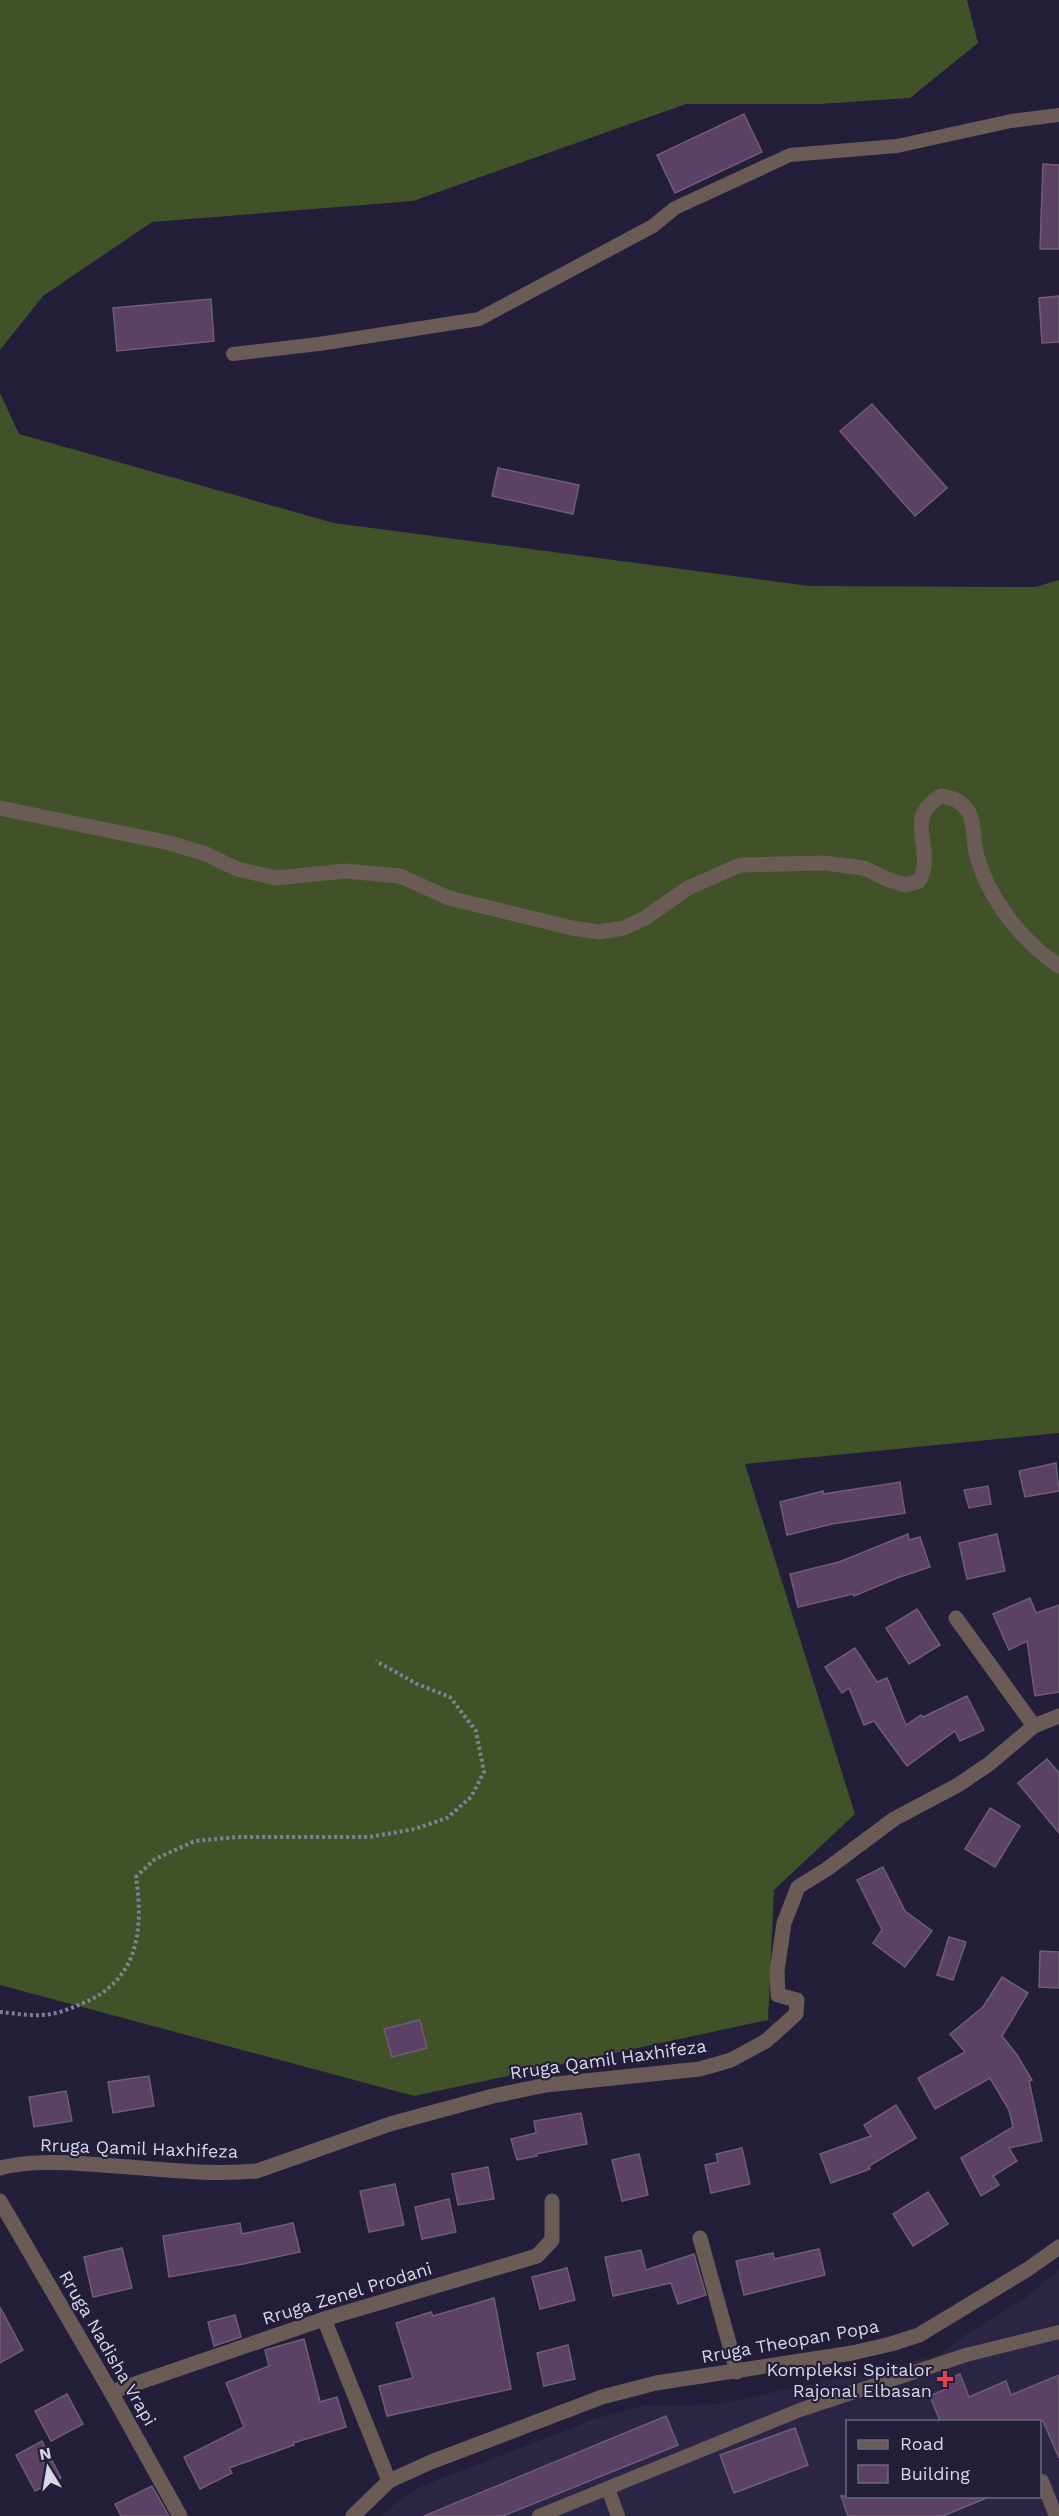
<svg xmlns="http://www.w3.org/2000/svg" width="1059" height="2516" viewBox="0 0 1059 2516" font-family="'Work Sans',sans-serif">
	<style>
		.built { fill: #2b2546; fill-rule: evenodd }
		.forest { fill: #415228 }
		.building { fill: #5b4165; stroke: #705c77; stroke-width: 1.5 }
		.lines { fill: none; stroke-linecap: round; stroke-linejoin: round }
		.path { stroke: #827f95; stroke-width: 4; stroke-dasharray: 3 3; stroke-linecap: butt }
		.service { stroke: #6a5b56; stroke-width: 14 }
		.minor { stroke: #6a5b56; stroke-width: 15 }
		.health-dot { fill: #e0444e; stroke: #231e39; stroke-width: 2 }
		.labels { text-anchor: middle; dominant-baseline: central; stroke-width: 4.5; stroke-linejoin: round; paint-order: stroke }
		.street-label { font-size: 18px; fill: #d8d7e8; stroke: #231e39 }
		.poi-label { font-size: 18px; fill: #d8d7e8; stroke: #231e39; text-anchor: end }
	</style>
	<rect width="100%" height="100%" fill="#231e39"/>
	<path class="built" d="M1059,2270v246h-677l15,-14 20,-14 178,-69 46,-13 80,-2 218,-49 23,-18 66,-41zM848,2422h192v74h-192z"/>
	<g class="forest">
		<polygon points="0,0 967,0 978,43 910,98 819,104 686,104 413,201 152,222 43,296 0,350"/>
		<polygon points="0,393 19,434 334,523 809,586 1035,587 1059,580 1059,1433 745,1464 855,1814 774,1890 768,2020 414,2096 0,1985"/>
	</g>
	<g class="building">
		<polygon points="744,114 762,152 675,193 657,155"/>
		<polygon points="1043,164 1059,165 1059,249 1040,249"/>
		<polygon points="1059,296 1059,342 1042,343 1039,298"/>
		<polygon points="211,299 214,341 117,351 113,308"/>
		<polygon points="872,404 947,488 915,516 840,431"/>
		<polygon points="498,468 579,485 573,514 492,496"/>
		<polygon points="1056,1463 1059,1491 1025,1497 1019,1471"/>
		<polygon points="900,1482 905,1513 832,1524 787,1535 780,1502 823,1491 823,1494"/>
		<polygon points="988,1486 991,1504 969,1508 964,1490"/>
		<polygon points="908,1534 909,1540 920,1537 930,1567 897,1578 854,1596 853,1594 798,1607 790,1574 839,1562"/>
		<polygon points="997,1534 1005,1571 967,1579 959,1543"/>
		<polygon points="1030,1598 1036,1613 1059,1605 1059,1692 1035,1696 1027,1641 1009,1650 993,1614"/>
		<polygon points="917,1609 940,1645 909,1664 886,1628"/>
		<polygon points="855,1648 877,1682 887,1678 906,1725 921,1715 923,1717 967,1696 984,1730 960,1741 955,1731 907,1766 874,1721 864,1725 849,1688 842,1693 825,1667"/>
		<polygon points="1047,1759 1059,1773 1059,1833 1018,1783"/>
		<polygon points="990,1808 1020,1826 995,1867 965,1849"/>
		<polygon points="883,1867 905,1911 932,1931 905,1967 873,1943 882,1930 857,1880"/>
		<polygon points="949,1937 966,1942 953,1980 937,1975"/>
		<polygon points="1040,1951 1059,1952 1059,1988 1039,1987"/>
		<polygon points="1002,1977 1028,1993 1002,2036 1017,2055 1032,2080 1029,2081 1042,2141 1009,2148 1017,2161 993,2176 999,2185 981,2196 961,2158 1013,2127 1009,2110 990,2078 935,2109 918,2078 965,2052 950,2034 983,2007"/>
		<polygon points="420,2020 427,2048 392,2057 384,2029"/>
		<polygon points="149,2076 154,2106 113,2113 108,2082"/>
		<polygon points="66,2091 72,2121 34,2127 29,2097"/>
		<polygon points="896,2105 916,2138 869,2166 870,2169 831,2183 820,2154 871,2136 864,2125"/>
		<polygon points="581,2113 587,2144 536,2154 537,2156 517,2160 511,2139 536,2133 534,2121"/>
		<polygon points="742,2148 750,2184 711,2193 705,2165 718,2162 716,2154"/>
		<polygon points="639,2154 648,2195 622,2201 612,2160"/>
		<polygon points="488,2167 494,2199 458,2205 452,2174"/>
		<polygon points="395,2184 404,2225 369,2232 360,2191"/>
		<polygon points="928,2192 948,2224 913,2246 893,2214"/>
		<polygon points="449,2199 456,2232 422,2239 415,2207"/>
		<polygon points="240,2223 242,2234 293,2223 300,2252 243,2264 169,2277 163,2236"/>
		<polygon points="122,2248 132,2288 93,2297 84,2257"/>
		<polygon points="819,2249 825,2275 744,2295 736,2261 773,2253 774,2259"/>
		<polygon points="641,2250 646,2270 694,2254 706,2295 678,2304 671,2283 613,2296 605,2257"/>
		<polygon points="567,2268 575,2300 540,2309 532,2277"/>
		<polygon points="494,2298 511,2389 387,2416 379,2386 413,2378 396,2323 431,2312 433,2316"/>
		<polygon points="0,2307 23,2350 0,2363"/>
		<polygon points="235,2315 241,2337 214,2346 208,2322"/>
		<polygon points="304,2339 320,2402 337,2397 346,2427 293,2443 294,2445 229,2468 232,2473 200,2489 184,2457 244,2427 226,2383 269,2366 265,2350"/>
		<polygon points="568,2345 575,2379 544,2386 537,2353"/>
		<polygon points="960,2374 969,2397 1006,2381 1011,2395 1059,2375 1059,2458 1043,2421 940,2421 930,2396 946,2389 942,2381"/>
		<polygon points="67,2394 83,2424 51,2441 35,2411"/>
		<polygon points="666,2416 678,2445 503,2516 424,2516"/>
		<polygon points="795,2428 808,2465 734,2493 720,2455"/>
		<polygon points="42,2441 61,2478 35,2491 16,2455"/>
		<polygon points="152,2486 169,2516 121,2516 115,2504"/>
		<polygon points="841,2496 989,2496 989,2497 943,2516 848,2516"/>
	</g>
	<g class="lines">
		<path class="path" d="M0,2012c13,1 28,4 41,3 14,0 28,-6 40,-11 57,-23 63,-72 55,-127l19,-18 40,-18 42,-4h132l46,-8 32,-11 24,-21 13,-25 -8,-41 -26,-34 -33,-13 -41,-23"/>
		<g class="service">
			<polyline points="233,354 319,344 479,319 653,226 675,208 790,155 897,146 1011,121 1059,115"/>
			<polyline points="1042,2481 1056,2516"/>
			<polyline points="608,2489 618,2516"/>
			<polyline points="539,2516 800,2410 966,2355 1059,2332"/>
		</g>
		<g class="minor">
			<path d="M0,808l170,35 36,11 31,15 39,9 69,-7 55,5 49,22 123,30 27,4 25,-4 21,-10 43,-30 52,-23 84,-2 40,5 25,12 17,5 13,-4c18,-33 -18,-62 22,-85 12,2 19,4 27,15 7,11 5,32 9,45 12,44 45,85 82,110"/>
			<polyline points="956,1618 1034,1726"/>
			<path d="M0,2168c28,-7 58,-6 87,-4 57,3 114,12 170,7l133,-47 103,-28 53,-11 154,-16 31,-9 35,-19 30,-27 1,-14 -19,-5 -1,-24 7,-48 14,-36 29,-18 67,-50 64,-34 31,-21 45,-38 25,-10"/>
			<polyline points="0,2201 111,2392 180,2516"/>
			<polyline points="700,2238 737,2372"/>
			<polyline points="324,2319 389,2481"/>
			<polyline points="111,2392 324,2319 537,2256 552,2240 552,2201"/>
			<polyline points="353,2516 389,2481 431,2462 602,2397 656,2383 852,2353 891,2344 919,2335 1028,2269 1059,2247"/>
		</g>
	</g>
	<path class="health-dot" d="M942 2370h6v6h6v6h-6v6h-6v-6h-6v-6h6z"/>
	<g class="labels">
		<g class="street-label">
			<text transform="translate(608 2059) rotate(-8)">Rruga Qamil Haxhifeza</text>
			<text transform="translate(139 2148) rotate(2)">Rruga Qamil Haxhifeza</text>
			<text transform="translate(347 2293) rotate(-17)">Rruga Zenel Prodani</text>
			<text transform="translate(790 2341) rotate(-10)">Rruga Theopan Popa</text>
			<text transform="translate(108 2348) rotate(60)">Rruga Nadisha Vrapi</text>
		</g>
		<g class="poi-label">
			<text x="932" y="2369">Kompleksi Spitalor<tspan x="932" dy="21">Rajonal Elbasan</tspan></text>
		</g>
	</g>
	<rect x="846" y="2420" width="195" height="78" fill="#231e39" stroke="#6b687f" stroke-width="1.5"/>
	<rect x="858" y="2440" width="30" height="9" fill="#6a5b56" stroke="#6b687f" stroke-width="1.5"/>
	<text x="900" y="2450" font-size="18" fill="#d8d7e8">Road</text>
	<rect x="858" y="2465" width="30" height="18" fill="#5b4165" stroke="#6b687f" stroke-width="1.5"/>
	<text x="900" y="2480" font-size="18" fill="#d8d7e8">Building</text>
	<g transform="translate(48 2468) rotate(349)" stroke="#231e39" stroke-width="4.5" paint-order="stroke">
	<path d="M0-4.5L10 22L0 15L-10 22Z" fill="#d8d7e8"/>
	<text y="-9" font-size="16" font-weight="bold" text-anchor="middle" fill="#d8d7e8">N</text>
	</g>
</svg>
